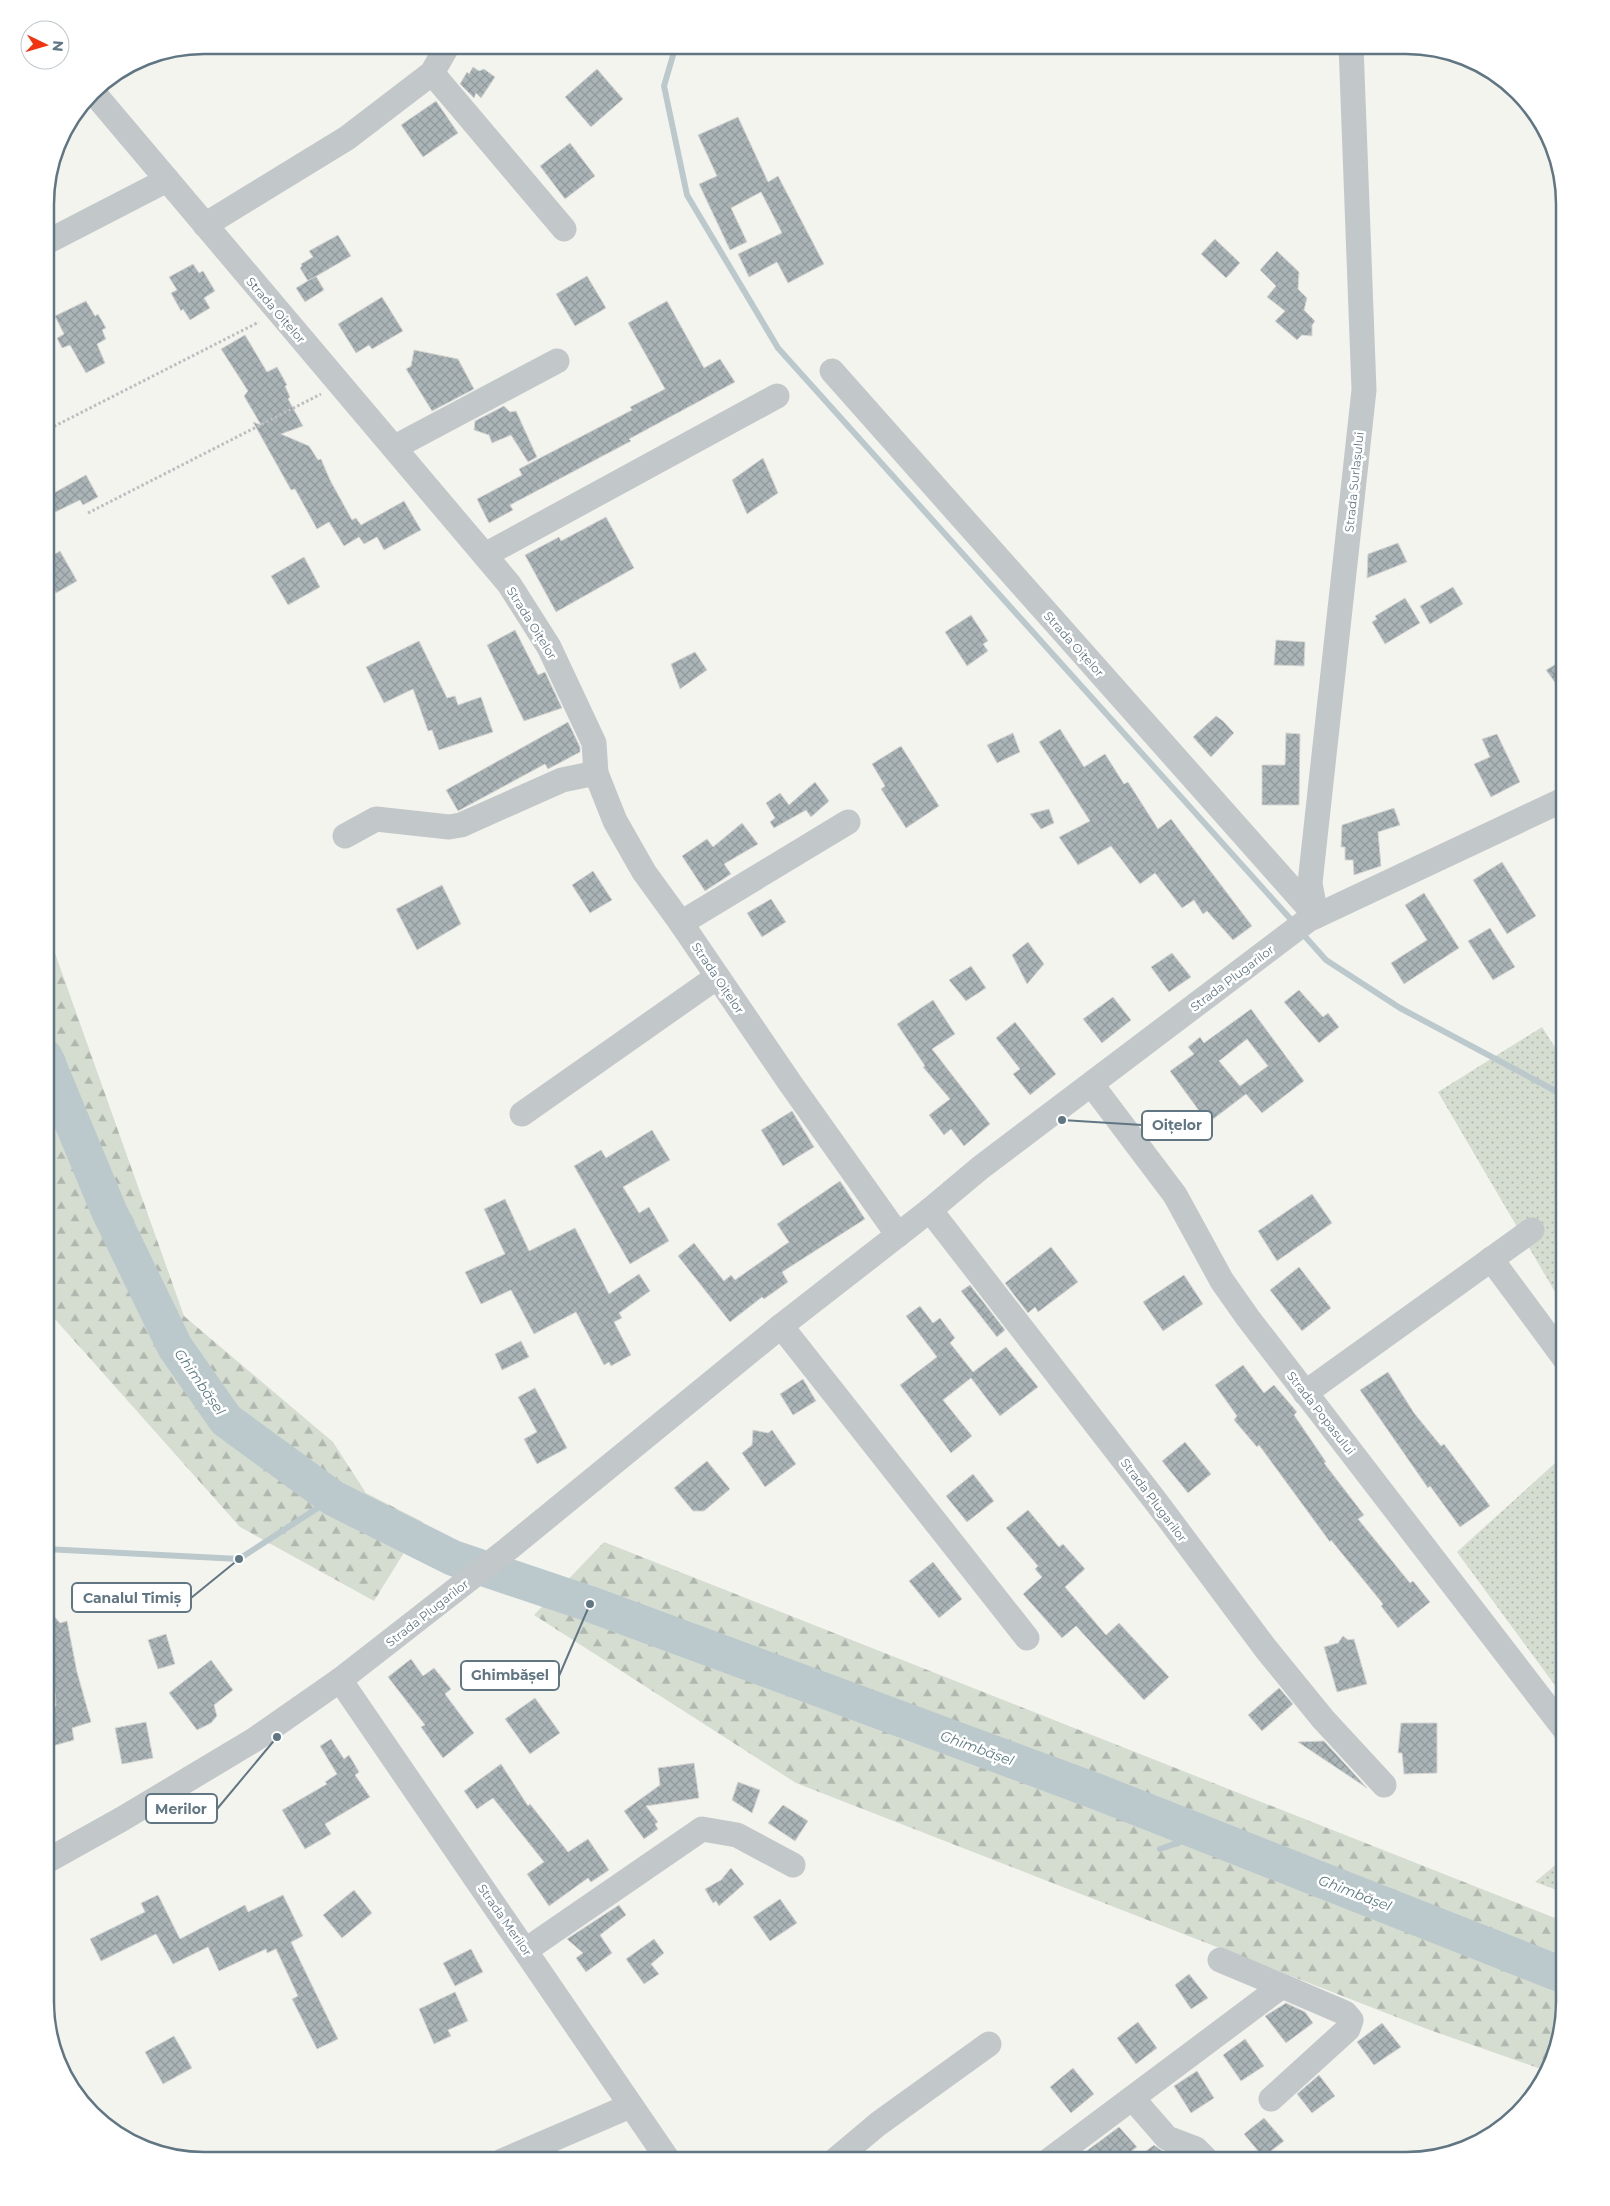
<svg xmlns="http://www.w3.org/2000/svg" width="1610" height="2206" viewBox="0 0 1610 2206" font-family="Montserrat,sans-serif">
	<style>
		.grass { fill: url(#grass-dots) }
		.forest { fill: url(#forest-firs) }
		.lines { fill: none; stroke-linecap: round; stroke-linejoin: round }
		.stream { stroke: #bbc9cd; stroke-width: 6 }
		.river { stroke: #bbc9cd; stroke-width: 36 }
		.building { fill: url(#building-cross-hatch); stroke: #d5d5d2; fill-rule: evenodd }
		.path { stroke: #bcbec0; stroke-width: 3; stroke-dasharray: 2.5 2.5; stroke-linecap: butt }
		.minor { stroke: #c2c7c9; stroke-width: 25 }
		.labels { text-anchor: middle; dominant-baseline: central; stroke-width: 5; stroke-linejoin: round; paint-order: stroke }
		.street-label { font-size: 12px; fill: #607683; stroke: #fff }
		.water-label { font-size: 14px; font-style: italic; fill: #5b7a81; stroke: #fff }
		.rim { fill: none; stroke: #607683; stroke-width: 2.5 }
		.leader { fill: none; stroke: #607683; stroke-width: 2 }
		.callout-dot { fill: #607683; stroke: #fff; stroke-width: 2 }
		.callout { fill: #fff; stroke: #607683; stroke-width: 2 }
		.callout-label { font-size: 14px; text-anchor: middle; font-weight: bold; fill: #607683 }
	</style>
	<defs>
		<pattern id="grass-dots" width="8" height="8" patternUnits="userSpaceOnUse" patternTransform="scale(1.25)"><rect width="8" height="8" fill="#d5dcd0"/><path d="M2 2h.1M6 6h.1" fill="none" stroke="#b0b7ae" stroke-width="1.8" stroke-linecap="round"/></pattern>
		<pattern id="forest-firs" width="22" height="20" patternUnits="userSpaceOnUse" patternTransform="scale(1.25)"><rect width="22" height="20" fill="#d5dcd0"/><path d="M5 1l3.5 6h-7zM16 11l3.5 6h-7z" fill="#b0b7ae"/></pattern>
		<pattern id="building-cross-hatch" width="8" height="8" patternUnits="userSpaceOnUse" patternTransform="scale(1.25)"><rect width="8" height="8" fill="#abb5b8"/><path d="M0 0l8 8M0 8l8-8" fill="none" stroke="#8f989b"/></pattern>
	</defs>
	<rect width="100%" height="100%" fill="#f4f4ef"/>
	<g class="grass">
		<polygon points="1542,1027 1565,1063 1565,1309 1438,1092"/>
		<polygon points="1565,1454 1565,1699 1457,1552"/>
		<polygon points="1565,1857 1565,1893 1535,1882"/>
	</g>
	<g class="forest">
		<polygon points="45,925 184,1316 333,1442 366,1493 423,1522 374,1601 240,1527 54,1318 45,1294"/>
		<polygon points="604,1542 1565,1922 1565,2002 1547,2071 1427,2029 796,1783 534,1615"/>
	</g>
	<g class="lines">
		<g class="stream">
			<polyline points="676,45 664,86 687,195 778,348 1295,924"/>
			<polyline points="1301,932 1326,960 1400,1008 1565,1096"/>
			<polyline points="45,1549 239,1559 333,1498"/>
			<polyline points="1160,1849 1203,1834"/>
		</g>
		<polyline class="river" points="45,1057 109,1211 175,1347 226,1420 333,1498 453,1558 590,1604 1098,1792 1565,1976"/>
	</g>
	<g class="building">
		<polygon points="473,67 479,71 484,69 495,77 481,98 476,93 474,98 460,84 467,72 469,74"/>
		<polygon points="597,69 623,99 591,127 565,97"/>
		<polygon points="436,101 458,133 423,157 401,125"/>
		<polygon points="738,117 768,182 778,176 824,264 788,283 777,262 749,277 738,254 782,233 761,192 731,208 747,242 730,250 699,184 717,176 698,135"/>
		<polygon points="570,143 595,176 565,199 540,166"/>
		<polygon points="338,235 351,256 308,281 300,268 302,266 301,264 313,257 309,251"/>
		<polygon points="1215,239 1240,263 1226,278 1201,254"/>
		<polygon points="1277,251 1299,272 1298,289 1307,298 1304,310 1315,321 1312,325 1312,336 1302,335 1297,340 1275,321 1285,311 1267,297 1276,286 1260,270"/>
		<polygon points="193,264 199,273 203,271 215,291 204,298 210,308 190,320 183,309 181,311 171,293 177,290 169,277"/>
		<polygon points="316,276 324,290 305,302 296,288"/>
		<polygon points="587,276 606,308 575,326 556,294"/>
		<polygon points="382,297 403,331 372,349 369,345 356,353 338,324"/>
		<polygon points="86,301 95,316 98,314 106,328 102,330 106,339 97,344 105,363 86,373 70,345 62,348 57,338 64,334 55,316"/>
		<polygon points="667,301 704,368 720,359 735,382 629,439 631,441 510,505 513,510 489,523 477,499 522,475 519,469 632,410 630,407 665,389 628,323"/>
		<polygon points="245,335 267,372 277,367 287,385 285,386 290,397 288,399 303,426 281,434 309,446 318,460 321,459 330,480 352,520 356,518 361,525 404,501 421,530 384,550 377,537 364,544 359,537 344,546 329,522 317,529 295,489 291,490 253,422 261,425 244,396 248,391 221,349"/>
		<polygon points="414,350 458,359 474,389 432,411 406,369 411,366"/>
		<polygon points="504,406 510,412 516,411 537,457 528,462 511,435 492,443 489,435 474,430 475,421"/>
		<polygon points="763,458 778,493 747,514 732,480"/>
		<polygon points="86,475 98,497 83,505 80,500 45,517 45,498"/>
		<polygon points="606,517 634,568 556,612 525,555 559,537 561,541"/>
		<polygon points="1398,543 1407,562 1367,578 1368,554"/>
		<polygon points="60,551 77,581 56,593 45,574 45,560"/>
		<polygon points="304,557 320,587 288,605 271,576"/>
		<polygon points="1453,587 1463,604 1430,624 1420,606"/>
		<polygon points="1405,598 1420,623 1385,644 1372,622 1377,619 1375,616"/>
		<polygon points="971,615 988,641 983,644 988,651 967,666 945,632"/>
		<polygon points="515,630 538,675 545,672 562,708 524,721 487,645"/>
		<polygon points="1276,640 1305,642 1304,666 1274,665"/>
		<polygon points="419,641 447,698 455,696 458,705 481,697 493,732 439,750 432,730 428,731 413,689 384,703 366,667"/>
		<polygon points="695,652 707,670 680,689 671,664"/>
		<polygon points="1565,659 1565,696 1546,670"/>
		<polygon points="1216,716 1223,721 1234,733 1211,757 1193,737"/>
		<polygon points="568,722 580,747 580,752 548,769 545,764 458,811 446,790"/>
		<polygon points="1060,729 1084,767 1105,754 1124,784 1128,782 1158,829 1171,819 1252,926 1233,940 1207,911 1203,914 1194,900 1182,908 1155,873 1140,884 1111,846 1078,865 1059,837 1090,821 1039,742"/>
		<polygon points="1013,733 1020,752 997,763 987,745"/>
		<polygon points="1286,733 1300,734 1299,805 1262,805 1262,765 1285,765"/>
		<polygon points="1497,734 1520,782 1491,797 1474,764 1490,757 1482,739"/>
		<polygon points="901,746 939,806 906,828 881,789 885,786 872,764"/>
		<polygon points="815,782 829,801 811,817 806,810 774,828 770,822 775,818 766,803 780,793 789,805"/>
		<polygon points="1394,808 1400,825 1378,832 1381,866 1354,875 1353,860 1345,860 1345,847 1341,847 1342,825"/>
		<polygon points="1049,809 1054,823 1041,829 1030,814"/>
		<polygon points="742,823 758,844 724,864 731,874 705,891 682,856 707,839 713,847"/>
		<polygon points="1502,862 1536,916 1507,934 1473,880"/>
		<polygon points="593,871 612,900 590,913 572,885"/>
		<polygon points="442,885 461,924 417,950 396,909"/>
		<polygon points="1424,893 1459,948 1404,984 1391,963 1427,940 1405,905"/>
		<polygon points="771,899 786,922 762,937 747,913"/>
		<polygon points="1490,928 1515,967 1493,980 1468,941"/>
		<polygon points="1028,942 1044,964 1027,984 1012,955"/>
		<polygon points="1172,953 1191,977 1169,992 1151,967"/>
		<polygon points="971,966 986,988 966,1001 949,980"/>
		<polygon points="1299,990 1323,1017 1328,1013 1339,1027 1319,1043 1284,1002"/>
		<polygon points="1113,997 1131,1020 1102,1043 1083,1019"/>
		<polygon points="933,1000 955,1034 932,1049 990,1124 964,1146 951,1129 944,1135 929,1115 950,1099 923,1067 925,1066 897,1024"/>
		<path d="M1251,1009l53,72 -42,32 -16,-19 -38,29 -38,-52 24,-17 -6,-7 12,-10 4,6zM1247,1039l21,27 -28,20 -21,-25z"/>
		<polygon points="1015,1022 1056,1074 1030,1095 1013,1074 1020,1069 996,1038"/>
		<polygon points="792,1111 814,1147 783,1166 761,1130"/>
		<polygon points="652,1130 670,1160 623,1187 639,1213 649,1207 669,1241 630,1264 574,1166 601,1150 606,1158"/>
		<polygon points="840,1181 865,1219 782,1272 788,1282 764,1299 762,1297 730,1322 678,1256 694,1243 724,1281 731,1275 735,1280 789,1242 777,1224"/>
		<polygon points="1312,1194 1332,1223 1277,1261 1258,1231"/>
		<polygon points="505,1199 529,1251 575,1228 609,1294 639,1274 650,1291 619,1313 622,1318 614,1322 631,1355 611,1366 609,1362 604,1365 576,1312 534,1334 511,1290 481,1304 465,1272 505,1254 484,1209"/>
		<polygon points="1051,1247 1078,1282 1038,1312 1035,1307 1028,1313 1005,1283"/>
		<polygon points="1299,1267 1331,1308 1302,1331 1270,1290"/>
		<polygon points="1184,1275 1203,1304 1163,1331 1143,1302"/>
		<polygon points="970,1285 1005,1330 997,1337 961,1291"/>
		<polygon points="920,1306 933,1323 940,1318 955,1338 950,1343 973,1372 1006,1347 1038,1387 1000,1416 971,1378 943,1400 972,1436 951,1453 900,1385 937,1357 906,1316"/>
		<polygon points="521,1341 529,1357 502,1370 495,1354"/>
		<polygon points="1243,1365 1264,1393 1274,1385 1297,1412 1294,1415 1326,1462 1324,1463 1364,1515 1358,1519 1410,1583 1413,1581 1430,1602 1398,1628 1381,1606 1383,1604 1331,1540 1330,1542 1259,1445 1257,1447 1234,1420 1237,1416 1215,1385"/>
		<polygon points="1388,1372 1414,1413 1441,1446 1444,1444 1490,1506 1460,1527 1430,1486 1428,1488 1360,1390"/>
		<polygon points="803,1379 816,1401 793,1415 780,1394"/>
		<polygon points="535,1388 567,1448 537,1464 524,1439 537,1432 518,1397"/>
		<polygon points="753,1430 768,1433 772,1430 796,1464 765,1487 742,1453 752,1445"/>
		<polygon points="1185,1442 1211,1474 1188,1493 1162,1461"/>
		<polygon points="707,1461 730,1489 704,1511 693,1511 674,1488"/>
		<polygon points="973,1474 994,1501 967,1522 946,1496"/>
		<polygon points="1028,1510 1059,1547 1063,1544 1085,1569 1065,1587 1106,1635 1119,1623 1169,1677 1144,1700 1076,1626 1062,1638 1023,1594 1042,1577 1035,1569 1038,1566 1006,1528"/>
		<polygon points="933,1562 962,1599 939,1618 909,1581"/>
		<polygon points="45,1606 60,1623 67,1621 77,1672 91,1722 72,1728 74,1740 45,1748 45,1709 56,1706 54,1680 45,1652"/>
		<polygon points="166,1634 175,1664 158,1669 148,1640"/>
		<polygon points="1343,1636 1348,1640 1354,1639 1367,1684 1337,1692 1324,1647 1338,1643"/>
		<polygon points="411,1659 423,1676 434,1668 451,1689 445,1694 474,1733 443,1758 421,1727 425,1725 388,1677"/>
		<polygon points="211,1660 233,1690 214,1705 217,1716 211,1723 197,1730 169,1693"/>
		<polygon points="1279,1688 1293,1704 1262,1731 1248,1715"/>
		<polygon points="535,1698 560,1733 530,1754 505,1719"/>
		<polygon points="146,1722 153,1758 122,1764 115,1728"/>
		<polygon points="1401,1723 1437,1723 1437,1773 1404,1774 1402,1753 1398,1753"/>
		<polygon points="331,1739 344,1759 349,1755 359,1772 355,1775 370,1797 325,1824 331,1834 305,1849 282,1810 327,1784 325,1782 337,1774 320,1746"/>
		<polygon points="1324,1741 1367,1788 1298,1742"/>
		<polygon points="694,1763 699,1798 646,1806 658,1822 655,1824 658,1829 644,1839 624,1811 660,1785 658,1768"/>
		<polygon points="501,1764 528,1806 530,1804 568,1852 588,1839 609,1870 591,1882 588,1878 549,1906 527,1874 544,1862 493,1798 477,1809 464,1791"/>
		<polygon points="738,1782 760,1790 752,1813 732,1800"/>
		<polygon points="783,1805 808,1821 795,1841 768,1823"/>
		<polygon points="731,1868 744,1884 719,1906 716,1901 713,1903 705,1889 721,1880"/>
		<polygon points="354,1890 372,1913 342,1938 323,1915"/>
		<polygon points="158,1895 180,1939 245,1905 248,1912 283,1895 303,1936 291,1942 338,2039 317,2049 292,1999 298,1996 276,1949 267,1953 266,1949 219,1971 208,1947 173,1964 156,1934 101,1961 90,1939 145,1912 141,1903"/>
		<polygon points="780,1899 797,1923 770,1941 753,1917"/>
		<polygon points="619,1905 626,1915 600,1935 612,1953 586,1972 576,1958 583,1953 567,1939"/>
		<polygon points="654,1939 664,1953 651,1964 659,1974 644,1984 626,1959"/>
		<polygon points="471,1949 483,1972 455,1986 443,1963"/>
		<polygon points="1189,1974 1208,1998 1191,2009 1175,1985"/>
		<polygon points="455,1992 468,2021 448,2030 451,2036 434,2044 419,2009"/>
		<polygon points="1286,2003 1305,2012 1313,2023 1286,2043 1265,2016"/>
		<polygon points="1138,2022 1157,2048 1136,2064 1117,2038"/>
		<polygon points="1382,2023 1401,2047 1374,2065 1357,2042"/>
		<polygon points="174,2036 192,2068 163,2084 145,2052"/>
		<polygon points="1245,2039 1264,2066 1241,2081 1223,2055"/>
		<polygon points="1073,2068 1094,2094 1071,2113 1050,2087"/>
		<polygon points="1197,2071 1214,2098 1191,2113 1174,2086"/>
		<polygon points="1319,2075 1335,2096 1312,2113 1297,2094"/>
		<polygon points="1264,2118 1284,2141 1263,2157 1244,2134"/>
		<polygon points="1119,2127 1137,2147 1118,2161 1073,2161"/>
		<polygon points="1154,2145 1162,2151 1171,2155 1175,2161 1133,2161"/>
	</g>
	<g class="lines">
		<g class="path">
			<polyline points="45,431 259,322"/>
			<polyline points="88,513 321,394"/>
		</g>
		<g class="minor">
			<polyline points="432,73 564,229"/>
			<polyline points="93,92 509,584 549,647 594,743 596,773 615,821 644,872 681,923 790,1083 898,1235"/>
			<polyline points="205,225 347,138 432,73 448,45"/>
			<polyline points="45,243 167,180"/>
			<polyline points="832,371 1316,916"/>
			<polyline points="395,447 557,361"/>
			<polyline points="485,555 777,396"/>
			<polyline points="345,836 376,819 449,827 461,825 562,780 596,773"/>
			<polyline points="1316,916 1310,883 1364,390 1351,45"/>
			<polyline points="681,923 848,822"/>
			<polyline points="1092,1085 1175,1195 1222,1281 1248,1318 1565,1730"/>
			<polyline points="522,1114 717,977"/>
			<polyline points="930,1210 1157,1503 1266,1649 1323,1719 1384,1785"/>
			<polyline points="1491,1259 1565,1359"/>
			<polyline points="781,1326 1027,1638"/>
			<polyline points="1305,1393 1532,1230"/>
			<polyline points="340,1680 669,2161"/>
			<polyline points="45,1862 122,1819 254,1740 340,1680 508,1549 781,1326 930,1210 980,1168 1308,920 1565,799"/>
			<polyline points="526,1950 702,1829 737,1835 793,1865"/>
			<polyline points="1220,1960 1282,1986"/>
			<polyline points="1133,2099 1167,2138 1196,2149 1205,2158"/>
			<polyline points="502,2161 630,2106"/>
			<polyline points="834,2161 878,2124 989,2044"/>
			<polyline points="1048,2161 1282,1986 1345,2013 1351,2020 1348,2029 1271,2099"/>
		</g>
	</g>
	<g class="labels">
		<g class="street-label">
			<text transform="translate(276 310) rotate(49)">Strada Oițelor</text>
			<text transform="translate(1354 482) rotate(-84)">Strada Surlașului</text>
			<text transform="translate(532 623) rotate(58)">Strada Oițelor</text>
			<text transform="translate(1074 644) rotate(48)">Strada Oițelor</text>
			<text transform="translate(718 978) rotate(56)">Strada Oițelor</text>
			<text transform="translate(1232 978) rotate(-37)">Strada Plugarilor</text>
			<text transform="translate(1321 1413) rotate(52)">Strada Popasului</text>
			<text transform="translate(1154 1500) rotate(53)">Strada Plugarilor</text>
			<text transform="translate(427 1613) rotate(-38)">Strada Plugarilor</text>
			<text transform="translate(505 1920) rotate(55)">Strada Merilor</text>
		</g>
		<g class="water-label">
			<text transform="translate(200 1382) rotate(55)">Ghimbășel</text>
			<text transform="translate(977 1748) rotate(20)">Ghimbășel</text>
			<text transform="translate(1355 1893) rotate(21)">Ghimbășel</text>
		</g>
	</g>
	<path d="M0 0H1610V2206H0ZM204 54H1406A150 150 0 0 1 1556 204V2002A150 150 0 0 1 1406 2152H204A150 150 0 0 1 54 2002V204A150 150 0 0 1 204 54Z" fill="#fff" fill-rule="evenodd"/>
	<path class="rim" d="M204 54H1406A150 150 0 0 1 1556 204V2002A150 150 0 0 1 1406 2152H204A150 150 0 0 1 54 2002V204A150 150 0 0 1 204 54Z"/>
	<path class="leader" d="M1062 1120L1142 1125M239 1559L191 1598M590 1604L559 1676M277 1737L217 1809"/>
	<g class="callout-dot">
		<circle cx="1062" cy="1120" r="5"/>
		<circle cx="239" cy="1559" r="5"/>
		<circle cx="590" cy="1604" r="5"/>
		<circle cx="277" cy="1737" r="5"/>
	</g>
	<g class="callout">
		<rect x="1142" y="1111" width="70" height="29" rx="5"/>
		<rect x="72" y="1583" width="119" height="29" rx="5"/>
		<rect x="461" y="1661" width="98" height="29" rx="5"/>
		<rect x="146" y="1794" width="71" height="29" rx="5"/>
	</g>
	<g class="callout-label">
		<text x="1177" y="1130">Oițelor</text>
		<text x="132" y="1603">Canalul Timiș</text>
		<text x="510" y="1680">Ghimbășel</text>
		<text x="181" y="1814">Merilor</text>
	</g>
	<g transform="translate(45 45) rotate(95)"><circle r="24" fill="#ffffff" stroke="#bfc8cd"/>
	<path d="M0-4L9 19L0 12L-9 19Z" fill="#f33210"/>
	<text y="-8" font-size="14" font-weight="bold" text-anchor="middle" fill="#607683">N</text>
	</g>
</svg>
